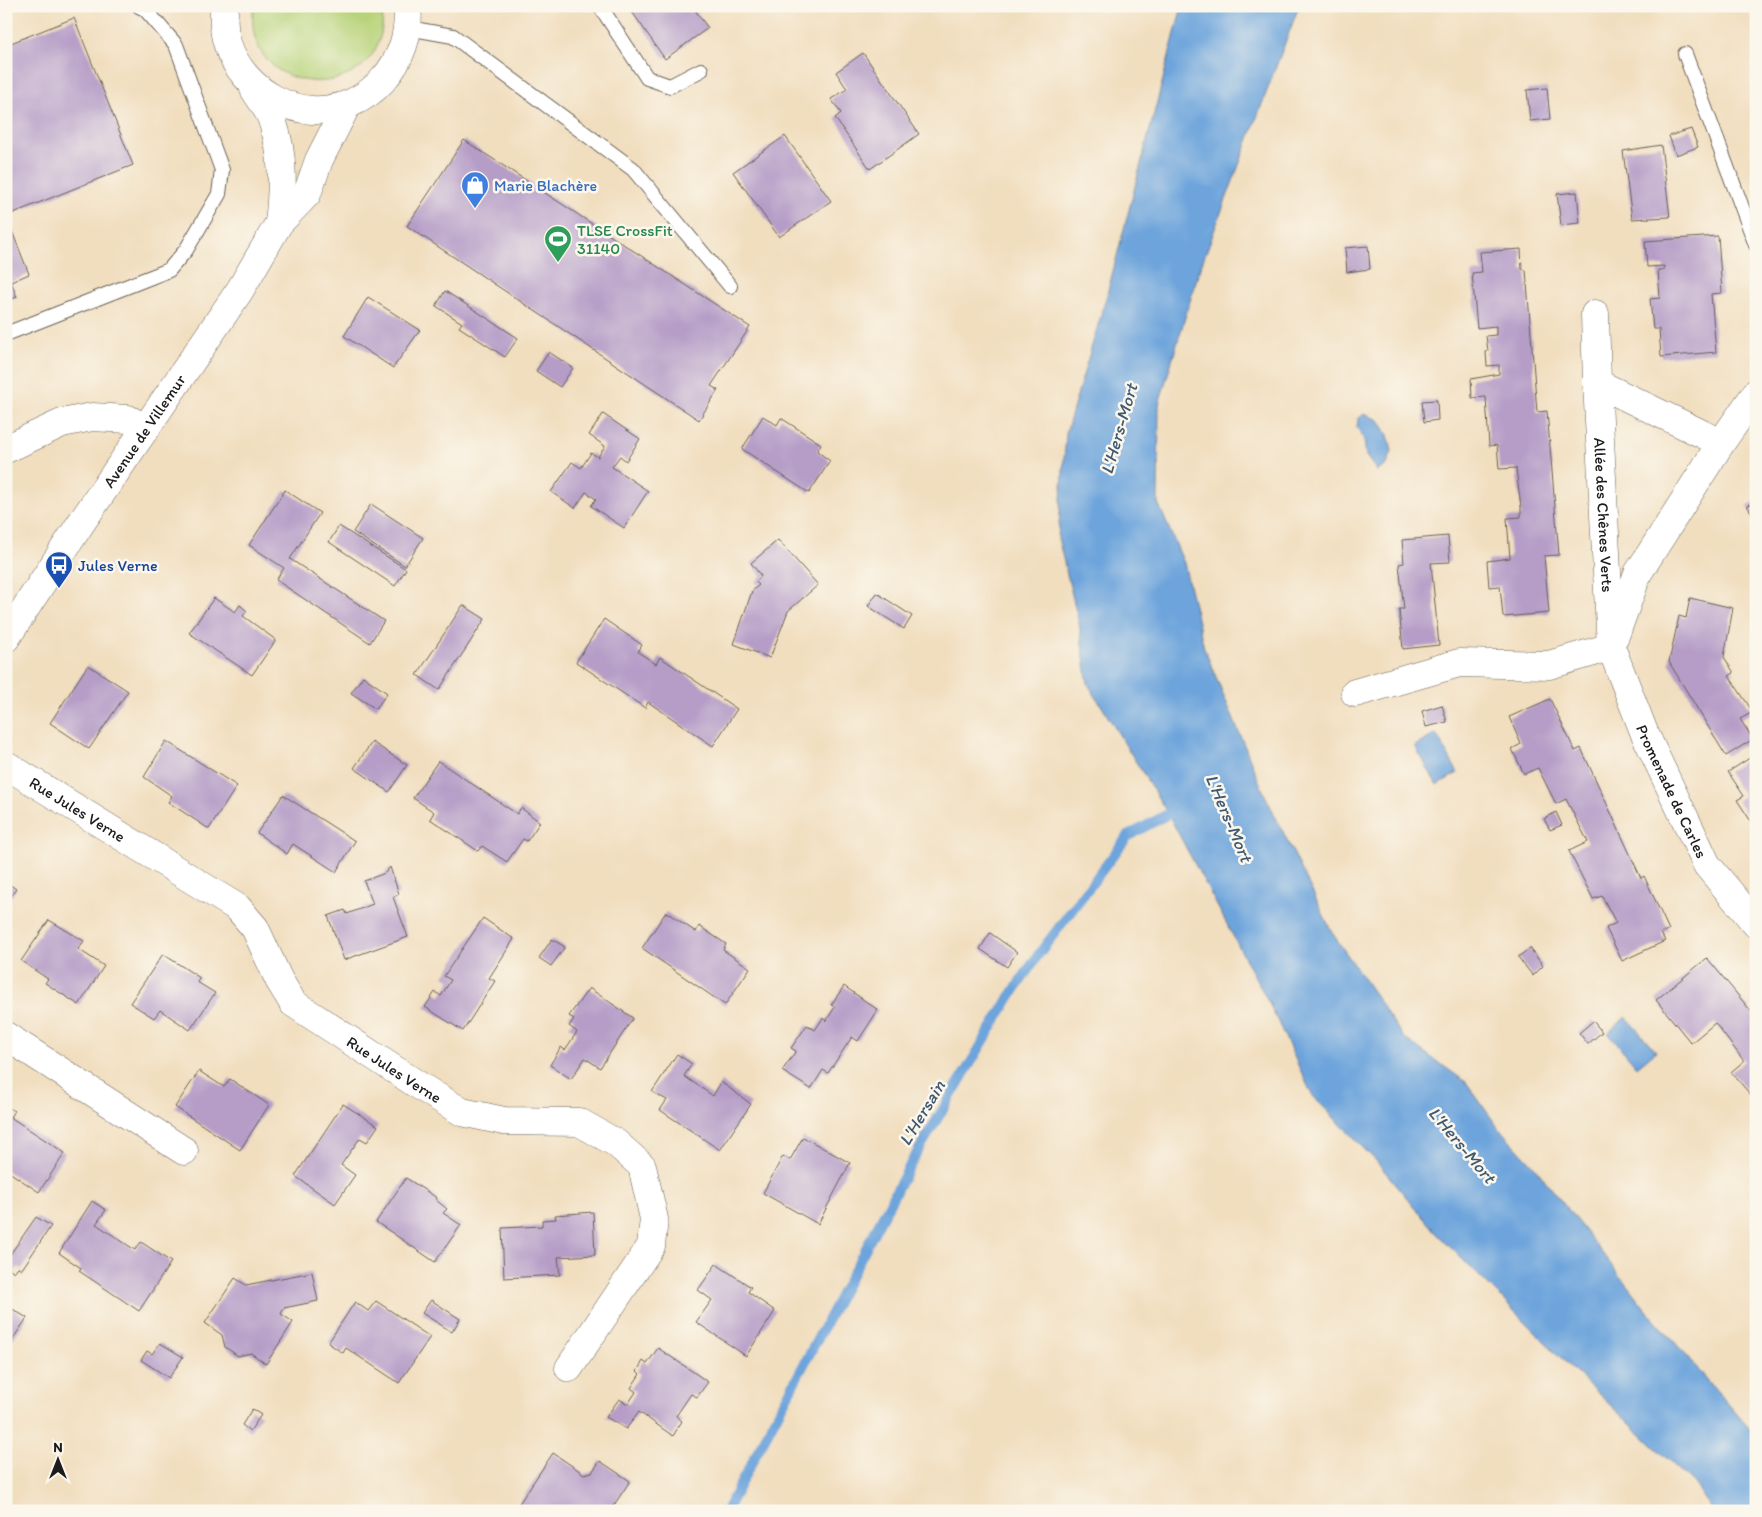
<svg xmlns="http://www.w3.org/2000/svg" width="1762" height="1517" viewBox="0 0 1762 1517" font-family="Itim,sans-serif">
	<style>
		.green { fill: #b7d379; stroke: #6a784a }
		.water { fill: #6da4dc; stroke: #44607c }
		.lines { fill: none; stroke-linecap: round; stroke-linejoin: round }
		.stream { stroke: #6da4dc; stroke-width: 10 }
		.building { fill: #b59dc7 }
		.service-casing { stroke: #676055; stroke-width: 16 }
		.minor-casing { stroke: #676055; stroke-width: 29 }
		.secondary-casing { stroke: #676055; stroke-width: 29 }
		.service { stroke: #fff; stroke-width: 14 }
		.minor { stroke: #fff; stroke-width: 28 }
		.secondary { stroke: #fff; stroke-width: 28 }
		.labels { text-anchor: middle; dominant-baseline: central; stroke-width: 5; stroke-linejoin: round; paint-order: stroke }
		.shop-label { font-size: 16px; fill: #366cbe; stroke: #fbf7ec; text-anchor: start }
		.leisure-label { font-size: 16px; fill: #27864d; stroke: #fbf7ec; text-anchor: start }
		.street-label { font-size: 16px; fill: #1c1c1c; stroke: #fbf7ec }
		.transit-label { font-size: 16px; fill: #164399; stroke: #fbf7ec; text-anchor: start }
		.water-label { font-size: 18px; font-style: italic; fill: #405972; stroke: #fbf7ec }
	</style>
	<rect width="100%" height="100%" fill="#fbf7ec"/>
	<filter id="ink" filterUnits="userSpaceOnUse"><feTurbulence type="fractalNoise" baseFrequency=".02" numOctaves="2"/><feDisplacementMap in="SourceGraphic" scale="10" xChannelSelector="R" yChannelSelector="G"/><feConvolveMatrix kernelMatrix="1 2 1 2 8 2 1 2 1" color-interpolation-filters="sRGB"/></filter>
	<filter id="wash" filterUnits="userSpaceOnUse"><feTurbulence type="fractalNoise" baseFrequency=".0096" numOctaves="4" result="noise"/><feDisplacementMap in="SourceGraphic" scale="20" xChannelSelector="R" yChannelSelector="G"/><feGaussianBlur stdDeviation="1.12" result="paint"/><feColorMatrix in="noise" values="0 0 0 0 0 0 0 0 0 0 0 0 0 0 0 0 0 1.4 0 .05"/><feComposite in="paint" operator="in"/></filter>
	<g filter="url(#wash)">
		<rect width="100%" height="100%" fill="#f1debf"/>
		<path class="green" d="M254,6h128c12,104 -145,97 -128,0z"/>
		<g class="water">
			<polygon points="1182,6 1299,6 1199,271 1159,404 1158,503 1184,563 1204,648 1264,793 1333,934 1404,1038 1466,1082 1497,1126 1533,1165 1645,1308 1756,1436 1756,1511 1713,1511 1696,1486 1572,1369 1436,1233 1377,1162 1312,1095 1270,1005 1168,814 1088,684 1079,623 1058,538 1066,433 1106,298"/>
			<polygon points="1364,414 1379,420 1388,435 1392,451 1387,465 1377,471 1366,456 1364,440 1357,427 1358,419"/>
			<polygon points="1436,734 1458,773 1437,785 1415,746"/>
			<polygon points="1626,1017 1656,1051 1637,1067 1608,1033"/>
		</g>
		<g class="lines">
			<polyline class="stream" points="726,1511 911,1163 1010,997 1038,955 1128,836 1168,814 1181,809"/>
		</g>
		<g id="blocks">
			<g class="building">
				<polygon points="628,6 692,6 708,28 665,59"/>
				<polygon points="74,18 133,165 6,216 29,274 11,282 17,297 6,301 6,45"/>
				<polygon points="863,53 919,134 870,169 835,118 841,113 831,99 847,89 836,72"/>
				<polygon points="1547,88 1550,119 1530,121 1527,90"/>
				<polygon points="1691,129 1698,147 1676,155 1669,136"/>
				<polygon points="785,136 831,201 779,237 733,172"/>
				<polygon points="464,140 750,327 711,386 718,390 699,420 407,226"/>
				<polygon points="1661,145 1670,217 1632,219 1623,151"/>
				<polygon points="1577,192 1580,223 1561,225 1557,194"/>
				<polygon points="1718,236 1722,293 1711,294 1716,352 1661,357 1659,329 1653,329 1650,299 1660,298 1658,270 1664,270 1664,266 1647,267 1645,241"/>
				<polygon points="1368,246 1370,269 1347,272 1345,248"/>
				<polygon points="1521,249 1522,269 1526,270 1537,412 1547,411 1559,555 1544,556 1549,613 1503,617 1500,586 1489,587 1487,561 1510,558 1507,518 1521,517 1521,507 1516,468 1499,469 1497,445 1489,446 1486,397 1472,398 1471,379 1499,374 1499,365 1487,366 1486,352 1488,351 1486,336 1496,335 1496,326 1477,328 1472,273 1482,272 1480,252"/>
				<polygon points="445,291 518,338 505,357 459,327 462,323 436,306"/>
				<polygon points="368,297 420,330 393,368 344,336"/>
				<polygon points="549,352 573,368 560,387 536,371"/>
				<polygon points="1437,400 1438,420 1424,422 1422,401"/>
				<polygon points="603,414 640,439 626,461 620,456 612,467 648,491 624,528 591,506 596,499 586,492 575,508 551,492 572,462 581,468 591,453 598,457 605,446 589,435"/>
				<polygon points="763,416 777,425 781,418 821,444 817,451 830,461 809,493 742,449"/>
				<polygon points="285,490 320,513 290,559 384,621 370,643 276,580 284,568 249,545"/>
				<polygon points="1756,501 1756,519 1747,506"/>
				<polygon points="371,504 423,538 405,566 353,532"/>
				<polygon points="339,526 406,569 395,586 329,542"/>
				<polygon points="1448,536 1450,562 1431,563 1439,645 1403,649 1399,609 1404,609 1399,564 1404,563 1402,540"/>
				<polygon points="778,540 818,585 788,611 770,658 734,644 752,591 759,585 756,582 761,576 751,563"/>
				<polygon points="877,593 912,616 904,629 868,606"/>
				<polygon points="214,598 235,612 240,605 247,611 243,616 276,640 252,675 189,633"/>
				<polygon points="1690,598 1733,608 1724,657 1734,673 1729,676 1753,712 1740,719 1753,739 1726,756 1669,662 1679,616 1686,618"/>
				<polygon points="463,605 485,619 439,690 417,675"/>
				<polygon points="604,619 642,645 638,652 656,664 660,657 737,709 713,746 648,702 645,708 576,662"/>
				<polygon points="88,665 128,691 89,749 50,723"/>
				<polygon points="363,676 387,693 376,709 351,693"/>
				<polygon points="1550,699 1575,751 1581,748 1641,878 1644,876 1669,930 1661,933 1665,941 1622,961 1606,928 1616,923 1602,896 1593,899 1569,851 1588,842 1570,807 1566,799 1556,804 1538,768 1524,774 1512,749 1521,744 1509,717"/>
				<polygon points="1442,705 1447,722 1426,727 1422,711"/>
				<polygon points="166,741 237,786 209,829 168,802 172,796 144,777"/>
				<polygon points="372,742 407,765 389,792 354,768"/>
				<polygon points="1756,754 1756,825 1754,826 1737,800 1744,796 1728,772"/>
				<polygon points="438,761 517,814 521,808 540,822 527,841 523,839 507,862 482,846 478,851 430,819 434,812 413,798"/>
				<polygon points="283,795 355,841 336,872 293,844 287,854 257,833"/>
				<polygon points="1556,812 1562,825 1550,830 1544,819"/>
				<polygon points="390,867 399,894 393,897 408,937 344,960 328,916 345,910 347,914 373,904 364,881 385,873"/>
				<polygon points="6,882 16,889 6,904"/>
				<polygon points="666,912 696,932 699,926 726,944 723,950 750,968 725,1005 642,948"/>
				<polygon points="483,918 514,939 489,978 495,981 463,1031 425,1007 435,992 441,996 451,980 444,976"/>
				<polygon points="49,920 84,941 78,949 104,966 79,1005 45,983 48,979 21,961"/>
				<polygon points="990,933 1017,952 1007,967 980,949"/>
				<polygon points="552,939 565,947 551,966 539,958"/>
				<polygon points="1530,948 1543,966 1533,976 1518,957"/>
				<polygon points="163,954 200,978 197,982 215,993 190,1030 160,1010 154,1018 130,1003"/>
				<polygon points="1707,958 1756,1017 1756,1101 1731,1072 1744,1061 1715,1023 1691,1043 1656,1000"/>
				<polygon points="844,986 878,1010 858,1041 852,1037 828,1073 823,1070 811,1089 782,1071 796,1051 791,1048 807,1025 815,1030 823,1018 826,1021 835,1007 831,1005"/>
				<polygon points="589,988 633,1018 600,1068 585,1058 571,1079 550,1065 561,1047 565,1050 577,1032 569,1026 574,1019 569,1016"/>
				<polygon points="1593,1021 1602,1032 1588,1044 1579,1033"/>
				<polygon points="677,1054 692,1064 684,1076 713,1096 721,1082 751,1104 720,1150 660,1110 667,1100 652,1092"/>
				<polygon points="199,1071 224,1087 230,1079 269,1105 240,1150 175,1107"/>
				<polygon points="343,1104 378,1126 367,1142 360,1138 341,1165 355,1175 335,1204 295,1176"/>
				<polygon points="6,1106 14,1111 10,1117 65,1153 39,1192 6,1170"/>
				<polygon points="803,1137 850,1163 818,1224 763,1193 783,1156 790,1160"/>
				<polygon points="406,1178 437,1198 436,1200 447,1209 443,1213 461,1225 435,1262 376,1222"/>
				<polygon points="92,1201 106,1210 96,1224 135,1250 141,1242 171,1262 139,1311 79,1271 81,1268 59,1253"/>
				<polygon points="593,1212 595,1255 558,1257 560,1275 504,1278 502,1228 542,1226 542,1220 556,1219 555,1215"/>
				<polygon points="36,1217 51,1226 22,1269 18,1267 14,1272 6,1266 7,1259"/>
				<polygon points="716,1264 751,1287 748,1292 775,1311 746,1356 696,1322 712,1300 698,1290"/>
				<polygon points="312,1272 318,1301 284,1308 281,1314 293,1322 266,1364 251,1353 238,1356 225,1347 222,1335 205,1323 235,1278 246,1285"/>
				<polygon points="431,1300 460,1319 452,1332 422,1313"/>
				<polygon points="376,1301 430,1337 399,1383 346,1348 343,1353 328,1343 355,1302 368,1311"/>
				<polygon points="6,1305 27,1318 6,1349"/>
				<polygon points="160,1343 183,1357 169,1378 141,1360 147,1351 152,1354"/>
				<polygon points="658,1348 708,1382 697,1397 691,1394 676,1416 682,1421 673,1436 639,1412 626,1429 606,1417 619,1399 628,1404 636,1392 631,1388 640,1374 637,1371 643,1361 647,1364"/>
				<polygon points="252,1409 261,1415 250,1431 242,1425"/>
				<polygon points="553,1453 584,1474 592,1472 600,1461 630,1481 610,1511 514,1511"/>
			</g>
		</g>
	</g>
	<g filter="url(#ink)">
		<use href="#blocks" fill-opacity="0" stroke="#676055" stroke-width="1"/>
		<g class="lines">
			<g class="service-casing">
				<g id="service">
					<polyline points="600,6 647,78 670,86 701,70"/>
					<polyline points="408,28 453,36 633,169 730,286"/>
					<polyline points="1685,54 1756,245"/>
					<polyline points="6,334 169,270 186,250 219,194 222,170 176,45 145,9 139,6"/>
				</g>
			</g>
			<g class="minor-casing">
				<g id="minor">
					<polyline points="1595,314 1597,383 1721,443"/>
					<path id="s1" d="M1597,383l14,264 33,85 63,133 49,59"/>
					<polyline points="6,449 62,423 92,417 128,419 146,429"/>
					<polyline points="1615,636 1638,573 1721,443 1756,393"/>
					<polyline points="1355,693 1459,663 1549,665 1611,647"/>
					<path id="s2" d="M6,765l232,143 17,20 24,52 14,23 125,82 44,27 42,9 75,1 37,21 26,23 12,53 -3,27 -82,122"/>
					<polyline points="6,1036 184,1151"/>
				</g>
			</g>
			<g class="secondary-casing">
				<g id="secondary">
					<path d="M225,6c-10,52 37,101 87,104 56,3 102,-49 95,-104"/>
					<path d="M254,89c6,10 16,22 19,34 11,32 10,66 6,100"/>
					<path id="s3" d="M6,638l73,-112 161,-236 39,-67 28,-29 12,-34 28,-55"/>
				</g>
			</g>
			<use href="#service" class="service"/>
			<use href="#minor" class="minor"/>
			<use href="#secondary" class="secondary"/>
		</g>
	</g>
	<defs>
		<g id="shop-pin" transform="scale(1.4375)"><path d="M0 17L-7.5 6A9.5 9.5 0 1 1 7.5 6Z" fill="#3f7fe0" stroke="#fbf7ec"/><path d="M-5-2.5h2.3a2.7 3.5 0 0 1 5.4 0H5L5.5 6h-11ZM-1.5-2.5h3a1.5 2.3 0 0 0-3 0Z" fill="#fff"/></g>
		<g id="stadium-pin" transform="scale(1.4375)"><path d="M0 17L-7.5 6A9.5 9.5 0 1 1 7.5 6Z" fill="#2e9e5b" stroke="#fbf7ec"/><path d="M0-5a6.5 5 0 1 0 0 10a6.5 5 0 1 0 0-10ZM-3.5-1.8h7v3.6h-7Z" fill="#fff"/></g>
		<g id="bus-pin" transform="scale(1.4375)"><path d="M0 17L-7.5 6A9.5 9.5 0 1 1 7.5 6Z" fill="#1a4fb4" stroke="#fbf7ec"/><path d="M-5-6H5V4H4V6H2V4H-2V6H-4V4H-5ZM-3.5-4V0h7V-4ZM-3.5 1.2v1.5H-2V1.2ZM2 1.2v1.5H3.5V1.2Z" fill="#fff"/></g>
	</defs>
	<g fill-rule="evenodd">
		<use href="#shop-pin" x="475" y="185"/>
		<use href="#stadium-pin" x="558" y="239"/>
		<use href="#bus-pin" x="59" y="565"/>
	</g>
	<g class="labels">
		<g class="shop-label">
			<text x="494" y="185">Marie Blachère</text>
		</g>
		<g class="leisure-label">
			<text x="577" y="230">TLSE CrossFit<tspan x="577" dy="18">31140</tspan></text>
		</g>
		<g class="street-label">
			<text stroke="none"><textPath href="#s3" startOffset="249">Avenue de Villemur</textPath></text>
			<text stroke="none"><textPath href="#s1" startOffset="132">Allée des Chênes Verts</textPath></text>
			<text stroke="none"><textPath href="#s1" startOffset="421">Promenade de Carles</textPath></text>
			<text stroke="none"><textPath href="#s2" startOffset="84">Rue Jules Verne</textPath></text>
			<text stroke="none"><textPath href="#s2" startOffset="504">Rue Jules Verne</textPath></text>
		</g>
		<g class="transit-label">
			<text x="78" y="565">Jules Verne</text>
		</g>
		<g class="water-label">
			<text transform="translate(1119 429) rotate(-74)">L'Hers-Mort</text>
			<text transform="translate(1229 818) rotate(67)">L'Hers-Mort</text>
			<text transform="translate(922 1113) rotate(-59)">L'Hersain</text>
			<text transform="translate(1462 1145) rotate(50)">L'Hers-Mort</text>
		</g>
	</g>
	<rect width="1762" height="1517" fill="none" stroke="#fbf7ec" stroke-width="25"/>
	<g transform="translate(58 1460)" stroke="#fbf7ec" stroke-width="4" paint-order="stroke">
	<path d="M0-4L9 19L0 12L-9 19Z" fill="#1c1c1c"/>
	<text y="-8" font-size="14" font-weight="bold" text-anchor="middle" fill="#1c1c1c">N</text>
	</g>
</svg>
